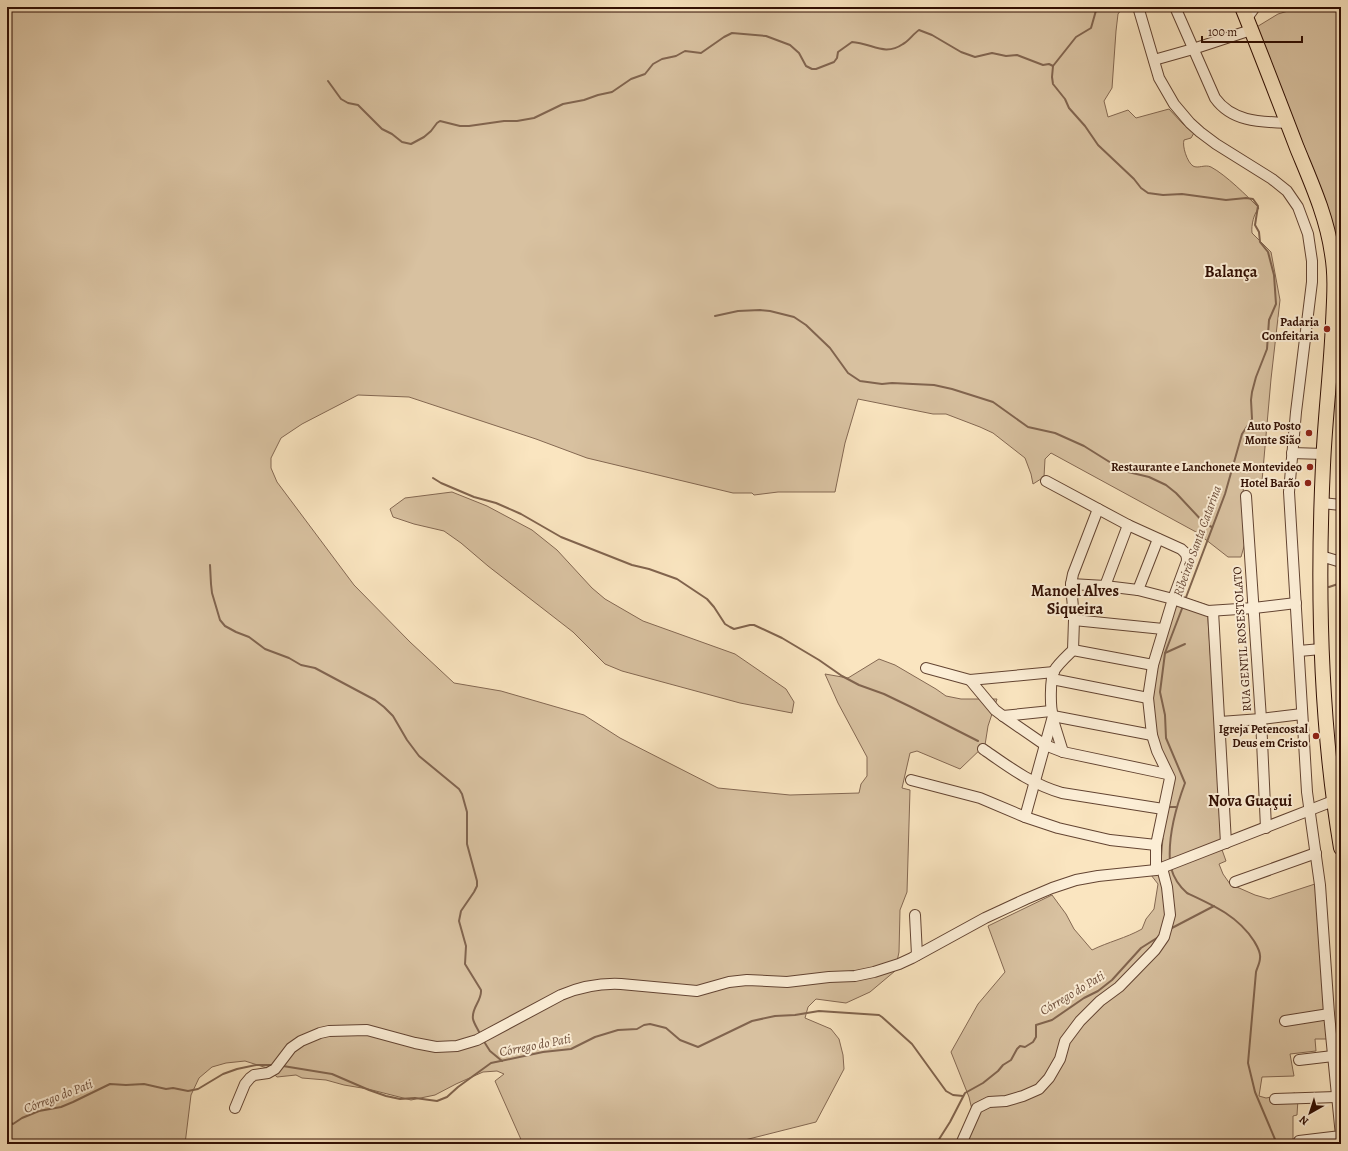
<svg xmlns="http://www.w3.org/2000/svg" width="1348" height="1151" viewBox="0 0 1348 1151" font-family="Alegreya,serif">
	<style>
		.green { fill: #d8c1a0; stroke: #846852 }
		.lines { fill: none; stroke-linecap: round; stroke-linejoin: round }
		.stream { stroke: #81644e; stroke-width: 2 }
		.minor-casing { stroke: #634432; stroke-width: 12 }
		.highway-casing { stroke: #310f03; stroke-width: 16 }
		.minor { stroke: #fceed6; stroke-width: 10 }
		.highway { stroke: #fae5c0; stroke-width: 14 }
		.poi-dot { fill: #8f2418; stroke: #fceed6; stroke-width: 1.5 }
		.labels { text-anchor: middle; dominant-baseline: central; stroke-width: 4; stroke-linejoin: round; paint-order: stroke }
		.poi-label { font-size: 12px; font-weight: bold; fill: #310f03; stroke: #fceed6; text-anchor: end }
		.street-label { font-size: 12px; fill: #310f03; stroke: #fceed6 }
		.water-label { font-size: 13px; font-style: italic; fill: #6d4e3b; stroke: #fceed6 }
		.district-label { font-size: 16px; font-weight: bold; fill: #310f03; stroke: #fceed6 }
	</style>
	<rect width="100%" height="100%" fill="#fae5c0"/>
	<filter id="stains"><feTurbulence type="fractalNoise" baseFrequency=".005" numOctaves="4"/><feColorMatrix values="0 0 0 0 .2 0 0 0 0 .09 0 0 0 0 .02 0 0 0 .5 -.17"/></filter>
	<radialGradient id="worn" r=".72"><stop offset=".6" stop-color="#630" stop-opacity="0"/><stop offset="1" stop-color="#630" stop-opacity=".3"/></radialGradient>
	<g class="green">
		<path d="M7,7h1116l-5,7 -2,17 -4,57 -8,13 4,16 20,-7 8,8 33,-9 14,15 11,9 -3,5 -7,2c-2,6 3,22 9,26 5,3 12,-2 18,1 15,8 36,29 48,41 -5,5 -8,17 -7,25l19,19 9,48 -9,79 -9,102 -19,6 4,49 -6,21h-13l-32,-25 -145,-79 -6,6 -1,18 -11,7 -2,-10 -6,-16 -32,-25 -13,-6 -34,-13h-13l-75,-15 -13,44 -10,49h-57l-24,3 -2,-2h-19l-146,-35 -51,-19 -127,-42 -51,-2 -56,29 -21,14 -10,20v10l6,14 77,103 56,57 44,41 47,8 83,24 36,23 98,50 72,7 69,-2 2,-9 6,-8v-19l-29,-54 -13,-29 23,4 31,-19 16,6 41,24 10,7 15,3h36l-9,27 -3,19 -25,24 -43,-18 -7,2 -8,35 8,2 -3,102 -7,18 -1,42 -4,19 -25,21 -24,11 -30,-4 -8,8 -3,11 26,11 8,10 4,16 1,14 -28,53 -87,22h-206l-28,-63 9,-7 -7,-3 -14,1 -27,12 -21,11 -24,5 -43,-11 -24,-4 -18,-5 -24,-2 -6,-3 -19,2 -10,-9 -22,-7 -19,2 -14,4 -13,11 -8,17 -6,49h-178z"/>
		<polygon points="1341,7 1341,396 1334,397 1338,254 1255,28 1278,14 1288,11"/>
		<polygon points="452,492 487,506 532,530 557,550 592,588 605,599 643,621 735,654 786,689 794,702 792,713 740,703 622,671 605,664 573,632 488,566 461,543 444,531 414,524 393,517 390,509 405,498"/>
		<path d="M1176,595l31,10 15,218 -1,24 5,14 -7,3 4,10 7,10 25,11 14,4 49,-16 10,156h-13l1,12 -26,3 4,22 -32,1 -3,19 7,2 29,-5 3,6 -1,16 -4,1v28h-336l16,-30 -4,-17 -18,-45 27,-48 27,-32 -17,-46 64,-31 14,19 8,15 18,21c16,-8 34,-12 50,-21l4,-10 8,-10 4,-25 -7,-9 3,-6 7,-7 2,-24 -2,-2 11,-59 -15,-33 -6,-52 2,-20z"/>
	</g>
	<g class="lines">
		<g class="stream">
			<polyline points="1097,7 1091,28 1076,37 1053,66 1052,77 1053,84 1065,99 1069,108 1085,126 1098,145 1134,179 1141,188 1148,193 1163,195 1182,194 1226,200 1246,198 1253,199 1258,206 1255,225 1259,232 1260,242 1268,252 1274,275 1276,304 1269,320 1267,349 1256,377 1252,392 1251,400 1252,419 1242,434 1225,494 1185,600"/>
			<path d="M328,81l13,18 7,4 10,2 24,24 10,5 10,8 9,2 13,-7 7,-6 6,-8 3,-2 20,5h9l35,-5h13l17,-3 29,-14 21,-4 14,-5 14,-3 19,-13 14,-5 8,-10 9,-5 14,-3 9,-5 16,2 23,-16 8,-4 34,3 24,9 9,8 7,13 6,3h4l18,-7 3,-4 1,-6 14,-10c20,1 32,15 51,2 6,-3 10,-10 16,-14l13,5 29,17 14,5 17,-4 14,3 11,-1 26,10 6,-1 4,2"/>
			<polyline points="715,316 738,311 760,310 770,311 794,317 806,325 830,348 848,373 860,381 882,384 892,383 934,385 952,389 993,402 1028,427 1055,433 1084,446 1124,471 1149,477 1166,485 1176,493 1205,524 1212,527"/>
			<polyline points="433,478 441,483 474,497 496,503 521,514 561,537 632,565 649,569 677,579 707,599 714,607 725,624 730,627 734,629 750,625 754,625 782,638 819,660 842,676 859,685 884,694 911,707 978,741"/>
			<path d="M210,565l1,19 1,9 8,27 5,6 11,6 13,5 16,12 24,9 12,7 14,3 60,32 9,7 9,9 14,24 12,16 40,33 3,5 5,18v32l10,37v5l-3,6 -13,19 -2,10 7,25 -1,18 16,26c1,11 -10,18 -8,29 1,5 5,10 7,15"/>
			<polyline points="1329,587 1341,583"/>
			<polyline points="1165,653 1185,644"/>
			<polyline points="1170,807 1176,807"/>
			<path d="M1170,862c-2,-26 6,-55 15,-79l-19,-45 -1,-23 -5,-23 5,-39 18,-47"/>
			<path d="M1171,868c3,11 8,18 16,25 26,12 51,23 67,48 3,5 7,11 6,17 0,5 -3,10 -4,14l-8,91 7,29 22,52"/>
			<polyline points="1170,929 1214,906"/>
			<polyline points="483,1040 490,1051 502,1061"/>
			<polyline points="283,1066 332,1074 369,1090 386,1096 400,1099 415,1098 437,1101 447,1097 458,1087 491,1063 543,1052 571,1049 595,1037 618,1030 637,1029 644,1025 650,1024 666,1028 680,1040 698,1047 752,1021 775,1016 795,1015 819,1011 879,1015 882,1017 912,1044 946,1091 953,1095 963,1096"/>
			<polyline points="7,1120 13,1124 22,1118 39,1111 61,1107 73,1102 110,1084 126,1085 144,1084 166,1089 173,1088 188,1091 198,1089 223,1074 237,1069 256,1065 274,1065"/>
			<polyline points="1276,1143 1282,1140"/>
			<polyline points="936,1144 950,1122 965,1093 983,1083 998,1071 1003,1065 1011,1060 1017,1049 1020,1046 1025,1047 1033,1042 1036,1037 1036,1025 1052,1020 1084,998 1098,991 1112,980 1141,948 1160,936"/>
		</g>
		<g class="minor-casing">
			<g id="minor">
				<path d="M1175,7l40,91c17,24 46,24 73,25"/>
				<polyline points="1139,10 1159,78 1174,104 1190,123 1200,132 1216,144 1272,179 1287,191 1298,207 1308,234 1312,261 1312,282 1296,412 1289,492 1307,792 1320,885 1329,1014 1341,1136 1299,1141"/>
				<polyline points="1247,18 1255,7"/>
				<polyline points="1154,60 1193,49 1251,30"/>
				<polyline points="1292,453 1324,454"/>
				<path d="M1046,481l82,44 53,24c5,4 6,6 6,12l-14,38 -20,66 -5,33 4,37 5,16 13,27 -14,67v25"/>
				<polyline points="1246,496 1261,719 1266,828"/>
				<polyline points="1322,503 1341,505"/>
				<polyline points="1321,556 1341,562"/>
				<polyline points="1071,584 1105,586 1138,590 1173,599 1208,611 1254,608 1296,603"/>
				<polyline points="1105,586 1128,525"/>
				<polyline points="1138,590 1158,539"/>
				<polyline points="1213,611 1226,843"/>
				<polyline points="1074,620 1163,629"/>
				<polyline points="1073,650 1153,665"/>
				<polyline points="1299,651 1321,649"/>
				<polyline points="926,668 970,680 1054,672"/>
				<polyline points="1052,679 1148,698"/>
				<polyline points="970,680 995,710 1003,716 1045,745 1063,752 1167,774"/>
				<polyline points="1003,716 1051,711"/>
				<polyline points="1053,716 1152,735"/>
				<polyline points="1053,720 1063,752"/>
				<polyline points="1220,722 1261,719 1302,714"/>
				<path d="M983,749c26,18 48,35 79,44l101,16"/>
				<polyline points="911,780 980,798 1025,817 1058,828 1110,840 1156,845"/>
				<path d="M1025,817l28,-101c-3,-8 -3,-37 1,-45 4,-7 13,-15 19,-21l1,-30 -3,-36 2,-10 25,-65"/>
				<polyline points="1235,882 1316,853"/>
				<polyline points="915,915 917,955"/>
				<polyline points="1285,1021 1329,1014"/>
				<polyline points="1299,1060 1333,1056"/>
				<polyline points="1275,1099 1336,1097"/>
				<path d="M235,1108l10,-24 5,-6 4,-3 14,-2 7,-4 16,-21 10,-7 19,-8 9,-2 38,-1 48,13 21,4 21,-1 20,-6 84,-45c19,-8 39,-12 60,-11l76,7 32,-9 18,-2 40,2 42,-5 26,-1 19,-4 25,-8 13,-6 73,-40 41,-19 26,-11 24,-8 22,-4 58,-6 177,-69"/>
				<polyline points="961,1144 977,1108 989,1102 1006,1101 1023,1096 1039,1089 1049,1078 1060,1059 1065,1041 1080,1021 1100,1001 1119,987 1155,950 1164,937 1170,915 1167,887 1162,868"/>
			</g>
		</g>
		<g class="highway-casing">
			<path id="highway" d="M1242,7c19,47 37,94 55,141 14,34 30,69 35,106 4,23 2,46 1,69 -2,47 -8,95 -10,142 -6,128 -3,257 18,383"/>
		</g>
		<use href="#minor" class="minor"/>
		<use href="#highway" class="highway"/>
	</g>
	<g class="poi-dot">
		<circle cx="1327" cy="329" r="4"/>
		<circle cx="1309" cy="433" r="4"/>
		<circle cx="1310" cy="467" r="4"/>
		<circle cx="1308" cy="483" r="4"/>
		<circle cx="1316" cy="736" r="4"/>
	</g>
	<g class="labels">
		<g class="poi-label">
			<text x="1319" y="322">Padaria<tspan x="1319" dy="14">Confeitaria</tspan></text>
			<text x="1301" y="426">Auto Posto<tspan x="1301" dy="14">Monte Sião</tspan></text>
			<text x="1302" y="467">Restaurante e Lanchonete Montevideo</text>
			<text x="1300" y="483">Hotel Barão</text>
			<text x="1308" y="729">Igreja Petencostal<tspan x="1308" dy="14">Deus em Cristo</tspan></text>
		</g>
		<g class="street-label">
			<text transform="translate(1242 639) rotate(-94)">RUA GENTIL ROSESTOLATO</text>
		</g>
		<g class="water-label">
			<text transform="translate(1197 541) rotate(-70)">Ribeirão Santa Catarina</text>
			<text transform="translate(1072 993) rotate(-31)">Córrego do Pati</text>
			<text transform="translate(535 1045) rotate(-11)">Córrego do Pati</text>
			<text transform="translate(58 1096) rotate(-21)">Córrego do Pati</text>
		</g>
		<g class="district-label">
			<text x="1231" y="272">Balança</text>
			<text x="1075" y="591">Manoel Alves<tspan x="1075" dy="18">Siqueira</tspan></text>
			<text x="1250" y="801">Nova Guaçui</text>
		</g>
	</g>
	<rect width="1348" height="1151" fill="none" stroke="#fae5c0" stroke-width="24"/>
	<rect x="8" y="8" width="1332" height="1135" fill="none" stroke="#310f03" stroke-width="2"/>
	<rect x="12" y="12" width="1324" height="1127" fill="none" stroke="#310f03"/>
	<g transform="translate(1310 1113) rotate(219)" stroke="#fceed6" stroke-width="3" paint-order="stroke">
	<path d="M0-3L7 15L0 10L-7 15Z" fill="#310f03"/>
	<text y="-6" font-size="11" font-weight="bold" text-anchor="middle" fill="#310f03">N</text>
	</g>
	<path d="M1202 36v6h100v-6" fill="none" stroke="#310f03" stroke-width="2"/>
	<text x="1208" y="36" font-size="12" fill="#310f03" stroke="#fceed6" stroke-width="3" paint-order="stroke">100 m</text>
	<rect width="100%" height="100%" filter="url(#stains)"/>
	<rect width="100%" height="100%" fill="url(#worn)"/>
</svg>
